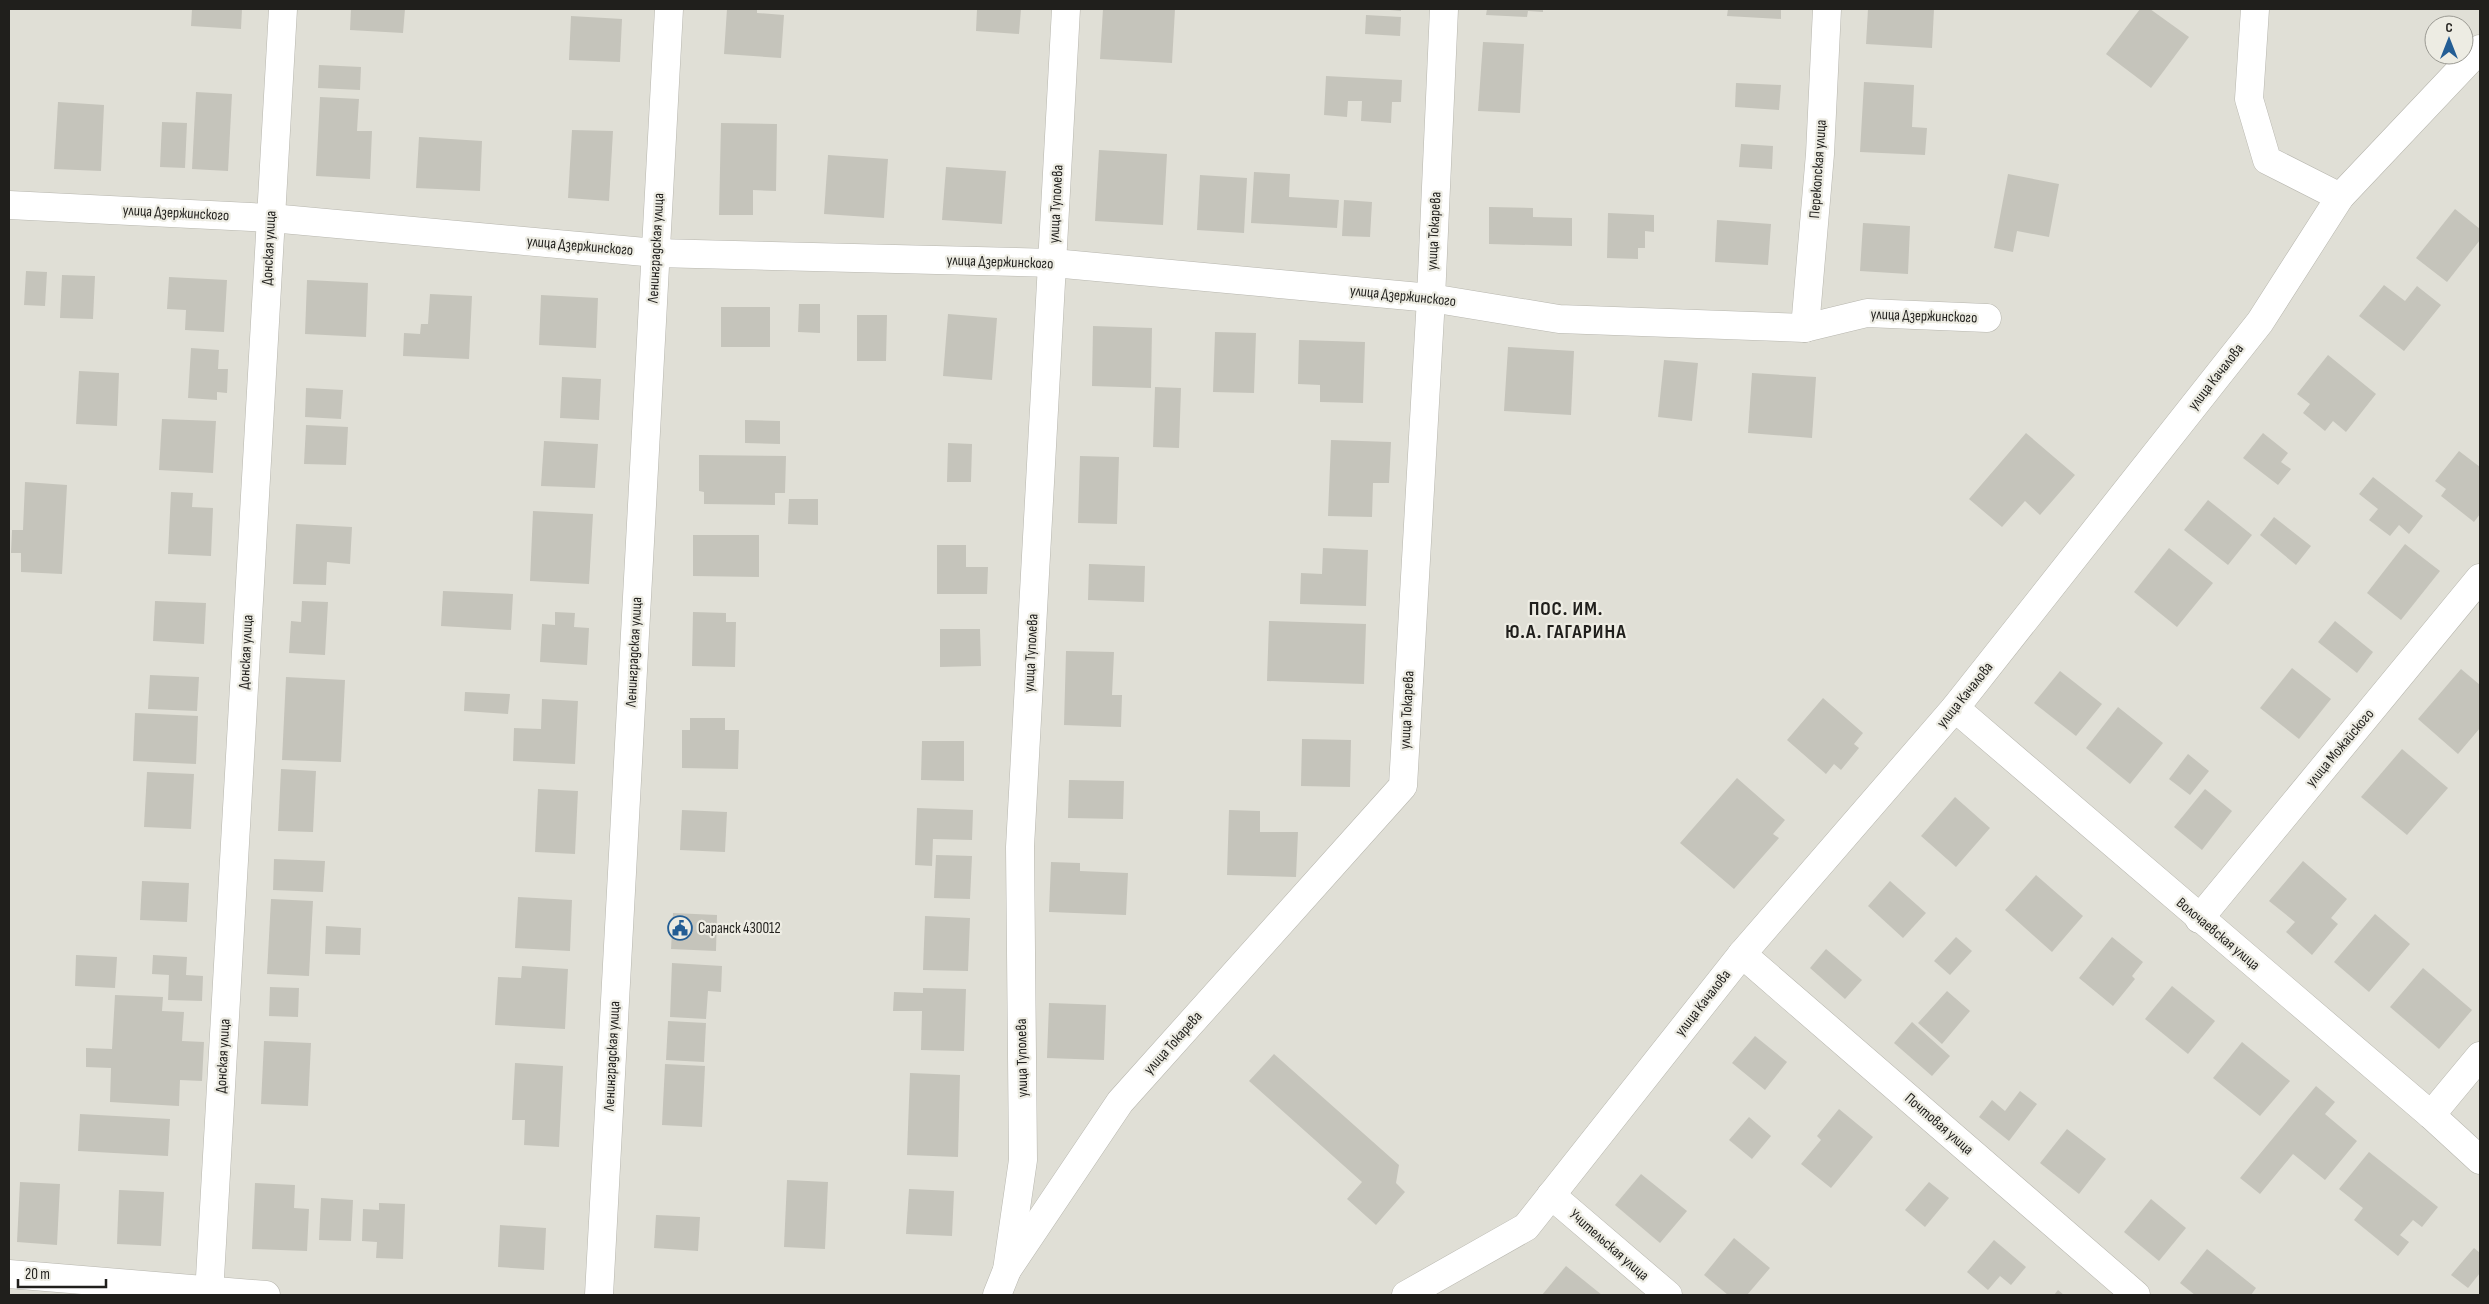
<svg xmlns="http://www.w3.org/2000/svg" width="2489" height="1304" viewBox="0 0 2489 1304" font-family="'Sofia Sans Condensed',sans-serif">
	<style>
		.building { fill: #c5c4bb }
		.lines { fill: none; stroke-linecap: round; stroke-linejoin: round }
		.minor-casing { stroke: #b7b6ae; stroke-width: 29 }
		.minor { stroke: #fff; stroke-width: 28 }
		.labels { text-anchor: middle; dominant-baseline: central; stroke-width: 4.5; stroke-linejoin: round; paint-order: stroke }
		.street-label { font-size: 15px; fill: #201f1c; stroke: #edece3 }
		.poi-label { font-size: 15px; fill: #201f1c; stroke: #edece3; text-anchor: start }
		.district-label { font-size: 20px; font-weight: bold; letter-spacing: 1px; fill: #201f1c; stroke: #edece3 }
	</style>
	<rect width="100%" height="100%" fill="#e0dfd6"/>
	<g class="building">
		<polygon points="192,9 242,9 241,29 191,26"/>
		<polygon points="351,9 405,9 403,33 350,30"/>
		<polygon points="727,9 757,9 757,13 784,15 781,58 724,54"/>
		<polygon points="977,9 1021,9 1019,34 976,31"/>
		<polygon points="1103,9 1175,9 1172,63 1100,59"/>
		<polygon points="1379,9 1401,9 1401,11"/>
		<polygon points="1487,9 1543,9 1543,12 1528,11 1527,17 1486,15"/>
		<polygon points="1728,9 1781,9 1781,19 1727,16"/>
		<polygon points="1868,9 1934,9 1932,48 1866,44"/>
		<polygon points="2140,9 2150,9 2189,37 2151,88 2106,54"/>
		<polygon points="1366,15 1401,17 1400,36 1365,34"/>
		<polygon points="571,16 622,19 620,62 569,60"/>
		<polygon points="1483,42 1524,44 1520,113 1478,111"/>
		<polygon points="319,65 361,67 360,90 318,88"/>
		<polygon points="1326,76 1402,80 1401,102 1392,102 1391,123 1361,121 1362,101 1348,101 1347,117 1324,115"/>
		<polygon points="1864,82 1914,85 1912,127 1927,128 1925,155 1860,152"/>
		<polygon points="1736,83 1781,85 1779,110 1735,107"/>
		<polygon points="196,92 232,94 228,171 192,169"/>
		<polygon points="320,97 359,99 357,131 372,131 370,179 316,176"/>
		<polygon points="58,102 104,105 101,171 54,169"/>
		<polygon points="162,122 187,123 185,168 160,167"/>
		<polygon points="721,123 777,124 776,191 753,190 753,215 719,215"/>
		<polygon points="572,130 613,131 609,201 568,198"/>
		<polygon points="419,137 482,141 480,191 416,188"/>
		<polygon points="1741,144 1773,146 1772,169 1739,167"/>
		<polygon points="1099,150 1167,154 1163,225 1095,221"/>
		<polygon points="828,155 888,159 884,218 824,214"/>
		<polygon points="946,167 1006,171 1002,224 942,220"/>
		<polygon points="1254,172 1290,174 1289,197 1339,200 1337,228 1251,223"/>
		<polygon points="2008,174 2059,184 2049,237 2017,231 2013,252 1994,248"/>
		<polygon points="1200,175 1247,178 1244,233 1197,230"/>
		<polygon points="1344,200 1372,202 1370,237 1342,236"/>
		<polygon points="1489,207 1533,208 1533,217 1572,218 1572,246 1489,244"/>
		<polygon points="2455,209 2480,229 2480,240 2447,282 2416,258"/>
		<polygon points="1608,213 1654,215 1654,232 1645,231 1645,248 1638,248 1638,259 1607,258"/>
		<polygon points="1717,220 1771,224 1768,265 1715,262"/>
		<polygon points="1863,223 1910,226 1908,274 1860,271"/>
		<polygon points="26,271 47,272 45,306 24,305"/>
		<polygon points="62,275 95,276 93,319 60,318"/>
		<polygon points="169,277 227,280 224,332 185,330 186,310 167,309"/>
		<polygon points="307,280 368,283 366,337 305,334"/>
		<polygon points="2384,285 2405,301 2417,286 2441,305 2404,351 2359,316"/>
		<polygon points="430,294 472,296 469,359 403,356 404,333 420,334 421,324 428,324"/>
		<polygon points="541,295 598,298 596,348 539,345"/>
		<polygon points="799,304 820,304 820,333 798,332"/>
		<rect x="721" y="307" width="49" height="40"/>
		<polygon points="948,314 997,318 992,380 943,376"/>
		<polygon points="857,315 887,315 886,361 857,361"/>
		<polygon points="1093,326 1152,328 1151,388 1092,386"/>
		<polygon points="1215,332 1256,333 1254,393 1213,392"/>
		<polygon points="1299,340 1365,342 1363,403 1320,402 1320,385 1298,384"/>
		<polygon points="1508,347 1574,351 1571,415 1504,411"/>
		<polygon points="191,348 219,350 218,369 228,369 227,393 217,392 217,400 188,398"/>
		<polygon points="2328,355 2376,394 2346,432 2333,421 2325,431 2303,413 2310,404 2297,394"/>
		<polygon points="1664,360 1698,363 1692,421 1658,417"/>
		<polygon points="79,371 119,373 117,426 76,424"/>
		<polygon points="1752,373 1816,377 1812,438 1748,433"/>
		<polygon points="562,377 601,379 599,420 560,418"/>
		<polygon points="1155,387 1181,388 1179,448 1153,447"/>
		<polygon points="306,388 343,390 341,419 305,417"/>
		<polygon points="162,419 216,421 213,473 159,470"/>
		<polygon points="745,420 780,421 780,444 745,443"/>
		<polygon points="306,425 348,427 346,465 304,464"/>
		<polygon points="2026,433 2075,475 2040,515 2025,501 2002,527 1969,499"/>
		<polygon points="2263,433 2288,453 2281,462 2291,469 2278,485 2243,458"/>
		<polygon points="1331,440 1391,442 1389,483 1373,483 1372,517 1328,516"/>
		<polygon points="544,441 598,444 595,488 541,486"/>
		<polygon points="948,443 972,444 971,482 947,482"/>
		<polygon points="2459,451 2480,467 2480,514 2474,522 2441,496 2446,489 2435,481"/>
		<polygon points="699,455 786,456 785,493 775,493 775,505 704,504 704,492 699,491"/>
		<polygon points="1080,456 1119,457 1117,524 1078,523"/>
		<polygon points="2373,477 2423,516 2409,534 2399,525 2390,536 2369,520 2378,509 2359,494"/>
		<polygon points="25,482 67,485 62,574 21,572 21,553 11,553 12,530 23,530"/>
		<polygon points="171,492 193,493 192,507 213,508 211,556 168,554"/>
		<polygon points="789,499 818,499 818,525 788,524"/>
		<polygon points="2208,500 2252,535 2228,565 2184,530"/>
		<polygon points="533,511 593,514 589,584 530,581"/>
		<polygon points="2274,517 2311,546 2296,565 2260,535"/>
		<polygon points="296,524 352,527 350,564 327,562 326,585 293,584"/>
		<polygon points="693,535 759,535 759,577 693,576"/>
		<polygon points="2405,544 2440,571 2401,620 2367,593"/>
		<polygon points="937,545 966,545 966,567 988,567 987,594 937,594"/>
		<polygon points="1323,548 1368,550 1366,606 1300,604 1301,573 1322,574"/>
		<polygon points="2169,548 2213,583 2177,627 2134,592"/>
		<polygon points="1089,564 1145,566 1144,602 1088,600"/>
		<polygon points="443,591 513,594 511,630 441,626"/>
		<polygon points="155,601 206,603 204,644 153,641"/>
		<polygon points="302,601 328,602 325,655 289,653 291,621 301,622"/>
		<polygon points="555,612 575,613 574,627 589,628 587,665 540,662 542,624 555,625"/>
		<polygon points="693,612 726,613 726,622 736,622 735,667 692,666"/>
		<polygon points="1269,621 1366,624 1364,684 1267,681"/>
		<polygon points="2335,621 2373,652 2357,673 2318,642"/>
		<polygon points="940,629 980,629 981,666 940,667"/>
		<polygon points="1066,651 1114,652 1112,695 1122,695 1121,727 1064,725"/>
		<polygon points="2292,668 2331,699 2299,739 2260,708"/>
		<polygon points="2461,669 2480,685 2480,728 2458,754 2418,719"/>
		<polygon points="2060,671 2102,704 2076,736 2034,703"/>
		<polygon points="150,675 199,677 197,711 148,709"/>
		<polygon points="286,677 345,680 341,762 282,760"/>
		<polygon points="465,692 510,694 508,714 464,711"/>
		<polygon points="1823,698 1863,733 1854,744 1859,748 1841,770 1834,764 1826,774 1787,740"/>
		<polygon points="542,699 578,701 575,764 513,761 514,728 541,729"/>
		<polygon points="2118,707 2163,743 2130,784 2086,748"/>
		<polygon points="135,713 198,716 196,764 133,761"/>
		<polygon points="690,718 725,718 725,730 739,730 738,769 682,768 682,730 690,730"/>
		<polygon points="1302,739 1351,740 1350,787 1301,786"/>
		<polygon points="922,741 964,741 964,781 921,780"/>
		<polygon points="2402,749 2448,788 2407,835 2361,797"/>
		<polygon points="2188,754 2209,771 2190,795 2169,779"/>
		<polygon points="281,769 316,771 313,832 278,831"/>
		<polygon points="147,772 194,774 191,829 144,827"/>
		<polygon points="1737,778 1785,820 1773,834 1779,838 1734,889 1680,843"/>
		<polygon points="1069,780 1124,781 1123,819 1068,818"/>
		<polygon points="538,789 578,791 575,854 535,852"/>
		<polygon points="2205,789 2232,811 2202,850 2174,827"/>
		<polygon points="1955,797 1990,828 1956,867 1921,836"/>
		<polygon points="917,808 973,810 972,840 933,839 932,866 915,865"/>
		<polygon points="682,810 727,812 725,852 680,850"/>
		<polygon points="1229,810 1260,811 1260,832 1298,832 1296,877 1227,875"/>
		<polygon points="936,855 972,856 970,899 934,898"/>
		<polygon points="274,859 325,861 323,892 273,890"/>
		<polygon points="2303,861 2347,899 2331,918 2338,924 2312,955 2286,932 2295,922 2269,901"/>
		<polygon points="1051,862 1080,863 1080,871 1128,873 1126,915 1049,912"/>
		<polygon points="2036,875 2083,916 2052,952 2005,910"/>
		<polygon points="142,881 189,883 187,922 140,920"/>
		<polygon points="1890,881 1926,913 1903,938 1868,906"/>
		<polygon points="518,897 572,900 570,951 515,948"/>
		<polygon points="271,899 313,901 309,976 267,974"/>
		<polygon points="673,913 717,915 716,951 671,949"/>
		<polygon points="2375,914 2410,944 2369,992 2334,962"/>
		<polygon points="925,916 970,918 968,971 923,970"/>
		<polygon points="326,926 361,928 360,955 325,954"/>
		<polygon points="1956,937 1972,951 1950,975 1934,961"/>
		<polygon points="2112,937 2143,962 2132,976 2135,979 2113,1006 2079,978"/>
		<polygon points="1826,949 1862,980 1845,999 1810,968"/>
		<polygon points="76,955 117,957 115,988 75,986"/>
		<polygon points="153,955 187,957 186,975 203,976 202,1001 168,1000 169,975 152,974"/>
		<polygon points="672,963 722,966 721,992 708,991 706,1019 670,1017"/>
		<polygon points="522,966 568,969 565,1029 495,1025 498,977 521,978"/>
		<polygon points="2423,968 2472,1010 2439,1049 2390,1007"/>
		<polygon points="2172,986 2215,1021 2188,1054 2145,1019"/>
		<polygon points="270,987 299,988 298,1017 269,1016"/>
		<polygon points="923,988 966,989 964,1051 921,1050 922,1011 893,1011 894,992 923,993"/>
		<polygon points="1947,991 1970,1011 1942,1044 1918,1023"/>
		<polygon points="115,995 163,997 162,1011 184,1012 182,1041 204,1042 202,1081 180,1080 179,1106 110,1102 111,1068 86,1067 86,1048 112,1049"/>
		<polygon points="1049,1003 1106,1005 1104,1060 1047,1058"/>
		<polygon points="668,1021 706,1023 704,1062 666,1060"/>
		<polygon points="1912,1022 1950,1056 1932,1076 1894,1043"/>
		<polygon points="1755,1036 1787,1062 1765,1090 1732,1063"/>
		<polygon points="264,1041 311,1043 308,1106 261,1104"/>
		<polygon points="2242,1042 2290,1081 2260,1116 2213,1078"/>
		<polygon points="1274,1054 1399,1165 1396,1183 1405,1192 1376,1225 1347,1199 1362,1182 1249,1081"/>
		<polygon points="515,1063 563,1066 559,1147 524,1145 525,1120 512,1120"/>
		<polygon points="665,1064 705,1066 702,1127 662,1125"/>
		<polygon points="910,1073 960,1075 958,1157 907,1155"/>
		<polygon points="2316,1086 2335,1102 2325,1114 2357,1141 2325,1180 2293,1154 2260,1194 2240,1178"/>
		<polygon points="2020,1091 2037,1104 2009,1141 1979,1117 1992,1100 2005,1111"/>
		<polygon points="1839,1109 1873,1137 1831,1188 1801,1164 1821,1140 1817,1136"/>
		<polygon points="80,1114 170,1119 168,1156 78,1151"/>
		<polygon points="1749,1117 1771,1136 1752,1159 1729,1140"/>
		<polygon points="2067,1129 2106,1159 2079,1194 2040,1163"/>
		<polygon points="2369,1152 2438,1207 2422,1227 2413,1220 2400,1235 2409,1242 2398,1256 2354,1220 2363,1208 2339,1189"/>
		<polygon points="1641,1174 1687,1211 1660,1243 1615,1205"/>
		<polygon points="787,1180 828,1182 825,1249 784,1247"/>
		<polygon points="20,1182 60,1184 57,1245 17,1242"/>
		<polygon points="1929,1182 1949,1198 1925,1227 1905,1210"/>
		<polygon points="255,1183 295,1185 294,1208 309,1209 307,1251 252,1249"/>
		<polygon points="909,1189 954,1191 952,1236 906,1234"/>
		<polygon points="119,1190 164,1192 161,1246 117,1244"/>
		<polygon points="321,1198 353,1200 351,1241 319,1240"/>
		<polygon points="2151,1199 2186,1228 2159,1261 2124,1232"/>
		<polygon points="379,1203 405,1204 403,1259 376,1258 377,1242 362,1241 363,1209 379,1210"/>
		<polygon points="656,1215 700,1217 698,1251 654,1248"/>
		<polygon points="500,1225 546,1228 544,1270 498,1267"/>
		<polygon points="1734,1238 1770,1268 1747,1295 1728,1295 1704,1275"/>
		<polygon points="1994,1240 2026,1267 2011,1285 2000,1276 1988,1290 1967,1272"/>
		<polygon points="2474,1248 2480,1253 2480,1273 2468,1288 2451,1275"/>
		<polygon points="2207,1249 2256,1288 2251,1295 2195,1295 2180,1283"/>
		<polygon points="1566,1266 1602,1295 1542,1295"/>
		<polygon points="2058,1290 2064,1295 2054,1295"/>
	</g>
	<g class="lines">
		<g class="minor-casing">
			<g id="minor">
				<polyline points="2255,9 2249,99 2267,160 2340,197"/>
				<polyline points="9,205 271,218 656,253 1053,263 1431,298 1559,319 1805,328 1867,313 1987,318"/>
				<polyline points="1805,328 1820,154 1827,9"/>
				<polyline points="1955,708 2431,1115 2480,1160"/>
				<polyline points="2199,919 2480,578"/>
				<polyline points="1742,954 2136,1295"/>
				<polyline points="2431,1115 2480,1056"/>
				<polyline points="1551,1195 1668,1295"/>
				<polyline points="1007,1270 1120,1102 1403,786 1431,298 1444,9"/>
				<polyline points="9,1274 266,1295"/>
				<polyline points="209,1295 283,9"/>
				<polyline points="599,1295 669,9"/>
				<polyline points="997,1295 1007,1270 1023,1160 1020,847 1066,9"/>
				<polyline points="1406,1295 1526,1227 1742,954 1955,708 2260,322 2340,197 2480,49"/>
			</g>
		</g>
		<use href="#minor" class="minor"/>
	</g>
	<defs>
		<g id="civic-ring" transform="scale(1.25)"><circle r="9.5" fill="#edece3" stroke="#235d94" stroke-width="1.5"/><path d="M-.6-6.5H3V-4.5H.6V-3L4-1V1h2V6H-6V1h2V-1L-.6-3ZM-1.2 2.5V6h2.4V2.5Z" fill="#235d94"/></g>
	</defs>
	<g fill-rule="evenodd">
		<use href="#civic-ring" x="680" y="928"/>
	</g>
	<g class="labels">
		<g class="street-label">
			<text transform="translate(1818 169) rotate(-86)">Перекопская улица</text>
			<text transform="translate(1056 204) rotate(-87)">улица Туполева</text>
			<text transform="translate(176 213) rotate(3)">улица Дзержинского</text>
			<text transform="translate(1434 231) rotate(-87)">улица Токарева</text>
			<text transform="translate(580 246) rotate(5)">улица Дзержинского</text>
			<text transform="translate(269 248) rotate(-87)">Донская улица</text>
			<text transform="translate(656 248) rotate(-87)">Ленинградская улица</text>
			<text transform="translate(1000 262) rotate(2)">улица Дзержинского</text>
			<text transform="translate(1403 296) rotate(6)">улица Дзержинского</text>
			<text transform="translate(1924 316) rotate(2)">улица Дзержинского</text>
			<text transform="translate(2216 377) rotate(-52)">улица Качалова</text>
			<text transform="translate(246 652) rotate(-87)">Донская улица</text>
			<text transform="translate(634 652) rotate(-87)">Ленинградская улица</text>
			<text transform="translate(1031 653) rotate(-87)">улица Туполева</text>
			<text transform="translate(1965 695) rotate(-51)">улица Качалова</text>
			<text transform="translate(1407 710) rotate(-87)">улица Токарева</text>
			<text transform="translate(2340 748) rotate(-50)">улица Можайского</text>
			<text transform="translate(2218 934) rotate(40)">Волочаевская улица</text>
			<text transform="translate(1703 1003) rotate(-52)">улица Качалова</text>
			<text transform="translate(1173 1043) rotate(-48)">улица Токарева</text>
			<text transform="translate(223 1056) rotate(-87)">Донская улица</text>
			<text transform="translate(612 1056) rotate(-87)">Ленинградская улица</text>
			<text transform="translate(1022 1058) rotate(-91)">улица Туполева</text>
			<text transform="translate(1939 1124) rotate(41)">Почтовая улица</text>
			<text transform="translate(1609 1245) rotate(41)">Учительская улица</text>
		</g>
		<g class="poi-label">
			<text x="698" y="928">Саранск 430012</text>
		</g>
		<g class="district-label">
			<text x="1566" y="609">ПОС. ИМ.<tspan x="1566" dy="23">Ю.А. ГАГАРИНА</tspan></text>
		</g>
	</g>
	<rect width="2489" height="1304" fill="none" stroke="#201f1c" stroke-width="20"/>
	<g transform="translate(2449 40)"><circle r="24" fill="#edece3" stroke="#9b9a93"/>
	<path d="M0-4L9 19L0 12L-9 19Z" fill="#235d94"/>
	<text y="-8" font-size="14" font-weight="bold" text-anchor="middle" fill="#201f1c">С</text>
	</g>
	<path d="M18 1279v8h88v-8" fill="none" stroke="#201f1c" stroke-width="2.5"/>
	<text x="25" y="1279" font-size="15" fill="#201f1c" stroke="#edece3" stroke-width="4" paint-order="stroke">20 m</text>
</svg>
